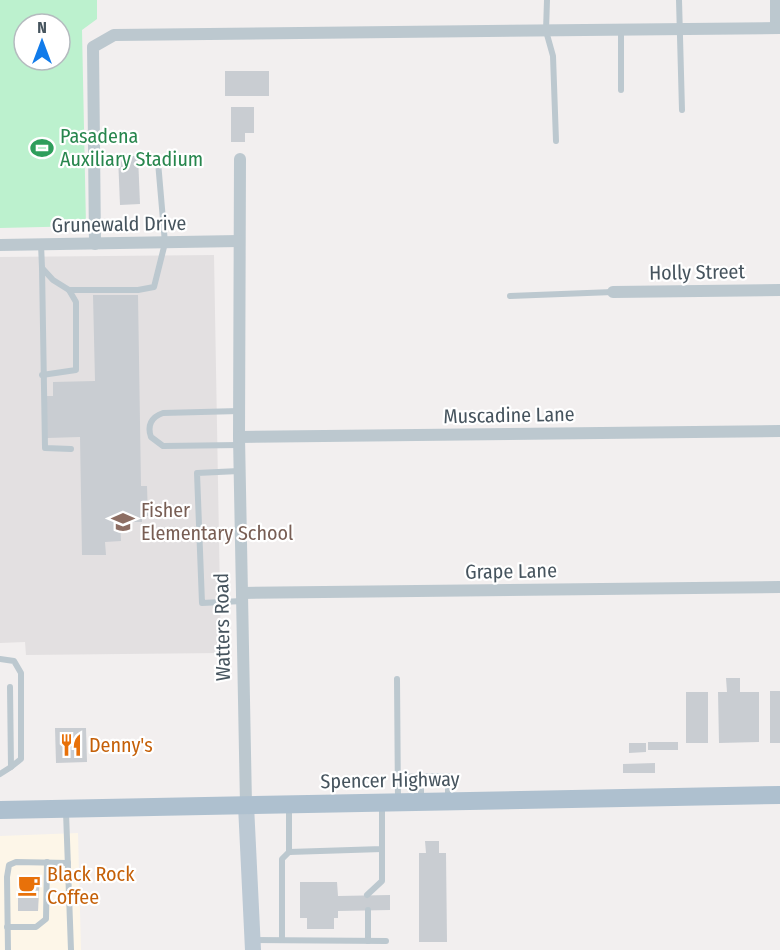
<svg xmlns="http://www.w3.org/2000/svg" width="780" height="950" viewBox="0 0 780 950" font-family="'Fira Sans Condensed',sans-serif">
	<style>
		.commercial { fill: #fdf6e8 }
		.education { fill: #e3e0e1 }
		.green { fill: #bcf1ce; fill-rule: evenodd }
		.building { fill: #c9cdd2 }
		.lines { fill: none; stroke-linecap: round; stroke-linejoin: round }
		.lane { stroke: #bcc8cf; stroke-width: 6 }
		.street { stroke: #bcc8cf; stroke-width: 12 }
		.secondary { stroke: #bcc9d4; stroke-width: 16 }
		.primary { stroke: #aec0cf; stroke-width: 18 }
		.labels { text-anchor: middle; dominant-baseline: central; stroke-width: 4.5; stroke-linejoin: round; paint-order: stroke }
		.leisure-label { font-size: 20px; fill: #27864d; stroke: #fff; text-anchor: start }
		.street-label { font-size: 20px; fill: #46545e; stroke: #fff }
		.education-label { font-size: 20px; fill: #785e54; stroke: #fff; text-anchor: start }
		.food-label { font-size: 20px; fill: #c56008; stroke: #fff; text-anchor: start }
	</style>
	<rect width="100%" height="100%" fill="#f2efef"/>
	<polygon class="commercial" points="78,833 81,950 0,950 0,836"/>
	<polygon class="education" points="214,255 221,653 26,655 25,642 0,643 0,257"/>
	<path class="green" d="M0,0h97v19l-15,11 4,196 -86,2zM24,24h36v36h-36z"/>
	<g class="building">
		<rect x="225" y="71" width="44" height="25"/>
		<polygon points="231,107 254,107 254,133 245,133 245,142 231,142"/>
		<polygon points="118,156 138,156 140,204 120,205"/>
		<polygon points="93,295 138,295 141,486 147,486 148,516 142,516 142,522 120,522 121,541 105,542 106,555 82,555 80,437 47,438 46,396 53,396 53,382 95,381"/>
		<polygon points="726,678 740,678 740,692 759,692 759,742 719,743 718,692 727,692"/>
		<rect x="770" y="691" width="10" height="52"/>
		<rect x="686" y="692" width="22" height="51"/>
		<polygon points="55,728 86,728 87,762 56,763"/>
		<rect x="648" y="742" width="30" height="8"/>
		<polygon points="629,743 646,743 646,752 629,753"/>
		<polygon points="655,763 655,773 623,773 623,764"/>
		<polygon points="425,841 439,841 439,853 446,853 447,942 419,942 419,853 426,853"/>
		<polygon points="40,875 38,911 18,911 18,876"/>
		<polygon points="300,882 337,882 338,896 390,895 390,910 338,911 338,918 334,918 334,929 307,929 307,918 300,918"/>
	</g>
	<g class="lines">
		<g class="lane">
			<polyline points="547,0 546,31 553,56 556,141"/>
			<polyline points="679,0 682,110"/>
			<polyline points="621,90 621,30"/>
			<polyline points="41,244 42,268 53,280 69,290 76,302 76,370 42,375"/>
			<polyline points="42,268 45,448 71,449"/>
			<polyline points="69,290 138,290 154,287 165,243 158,162"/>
			<polyline points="510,296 613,292"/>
			<path d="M239,445l-76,1 -12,-9c-4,-11 0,-20 12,-24l76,-2"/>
			<polyline points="239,471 197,473 202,603 242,601"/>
			<polyline points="0,659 14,661 21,673 21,759 11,767"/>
			<polyline points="397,679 398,802"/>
			<polyline points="0,774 11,767 10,687"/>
			<polyline points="398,777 448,776 448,800"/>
			<polyline points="421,777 421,800"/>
			<polyline points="66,812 71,950"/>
			<polyline points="289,852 382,849 382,805"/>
			<polyline points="367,895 382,881 382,849"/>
			<polyline points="368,910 368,941"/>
			<polyline points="7,927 36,927 46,919 47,862"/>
			<polyline points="253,940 386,941"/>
			<polyline points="282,940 282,859 289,852 289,806"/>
			<polyline points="8,950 7,877 9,865 16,862 68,863"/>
		</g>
		<g class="street">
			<polyline points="776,0 776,28"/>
			<polyline points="240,159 239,437 246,805"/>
			<polyline points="95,244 93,47 114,35 780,28"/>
			<polyline points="0,245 239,241"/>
			<polyline points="613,292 780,290"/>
			<polyline points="239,437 780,431"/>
			<polyline points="242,593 780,587"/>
		</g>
		<polyline class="secondary" points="246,805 253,950"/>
		<polyline class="primary" points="0,810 780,795"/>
	</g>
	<defs>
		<g id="stadium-bare" transform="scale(1.8)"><path d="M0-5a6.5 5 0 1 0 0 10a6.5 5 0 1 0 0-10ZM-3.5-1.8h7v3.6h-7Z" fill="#2e9e5b" stroke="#fff" stroke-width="2.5" paint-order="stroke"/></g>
		<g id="school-bare" transform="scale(1.8)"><path d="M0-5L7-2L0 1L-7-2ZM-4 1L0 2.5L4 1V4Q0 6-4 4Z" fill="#8d6e63" stroke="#fff" stroke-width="2.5" paint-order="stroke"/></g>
		<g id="restaurant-bare" transform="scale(1.8)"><path d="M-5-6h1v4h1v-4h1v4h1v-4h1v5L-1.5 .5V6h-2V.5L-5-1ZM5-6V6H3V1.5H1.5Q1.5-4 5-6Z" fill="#e8710a" stroke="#fff" stroke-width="2.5" paint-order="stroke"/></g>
		<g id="cafe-bare" transform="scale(1.8)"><path d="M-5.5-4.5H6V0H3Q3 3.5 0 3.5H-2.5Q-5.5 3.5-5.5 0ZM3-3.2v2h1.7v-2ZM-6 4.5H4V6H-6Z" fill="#e8710a" stroke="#fff" stroke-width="2.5" paint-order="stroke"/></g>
	</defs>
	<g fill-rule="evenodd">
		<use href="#stadium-bare" x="42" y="148"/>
		<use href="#school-bare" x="123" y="522"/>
		<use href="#restaurant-bare" x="71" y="745"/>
		<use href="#cafe-bare" x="29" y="885"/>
	</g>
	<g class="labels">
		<g class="leisure-label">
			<text x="60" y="136">Pasadena<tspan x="60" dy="23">Auxiliary Stadium</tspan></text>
		</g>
		<g class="street-label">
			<text transform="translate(119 224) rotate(-1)">Grunewald Drive</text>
			<text transform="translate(697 272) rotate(-1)">Holly Street</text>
			<text transform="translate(509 415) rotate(-1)">Muscadine Lane</text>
			<text transform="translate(511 571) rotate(-1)">Grape Lane</text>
			<text transform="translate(222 627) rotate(-91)">Watters Road</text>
			<text transform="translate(390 780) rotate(-1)">Spencer Highway</text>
		</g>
		<g class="education-label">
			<text x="141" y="510">Fisher<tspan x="141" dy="23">Elementary School</tspan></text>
		</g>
		<g class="food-label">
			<text x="89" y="745">Denny's</text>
			<text x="47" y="874">Black Rock<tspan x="47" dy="23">Coffee</tspan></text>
		</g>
	</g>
	<g transform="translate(42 42)"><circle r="28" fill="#ffffff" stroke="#b5bbbf" stroke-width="1.5"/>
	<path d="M0-4.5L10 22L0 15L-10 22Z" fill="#117bea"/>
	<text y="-9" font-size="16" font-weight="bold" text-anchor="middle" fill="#46545e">N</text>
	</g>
</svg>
